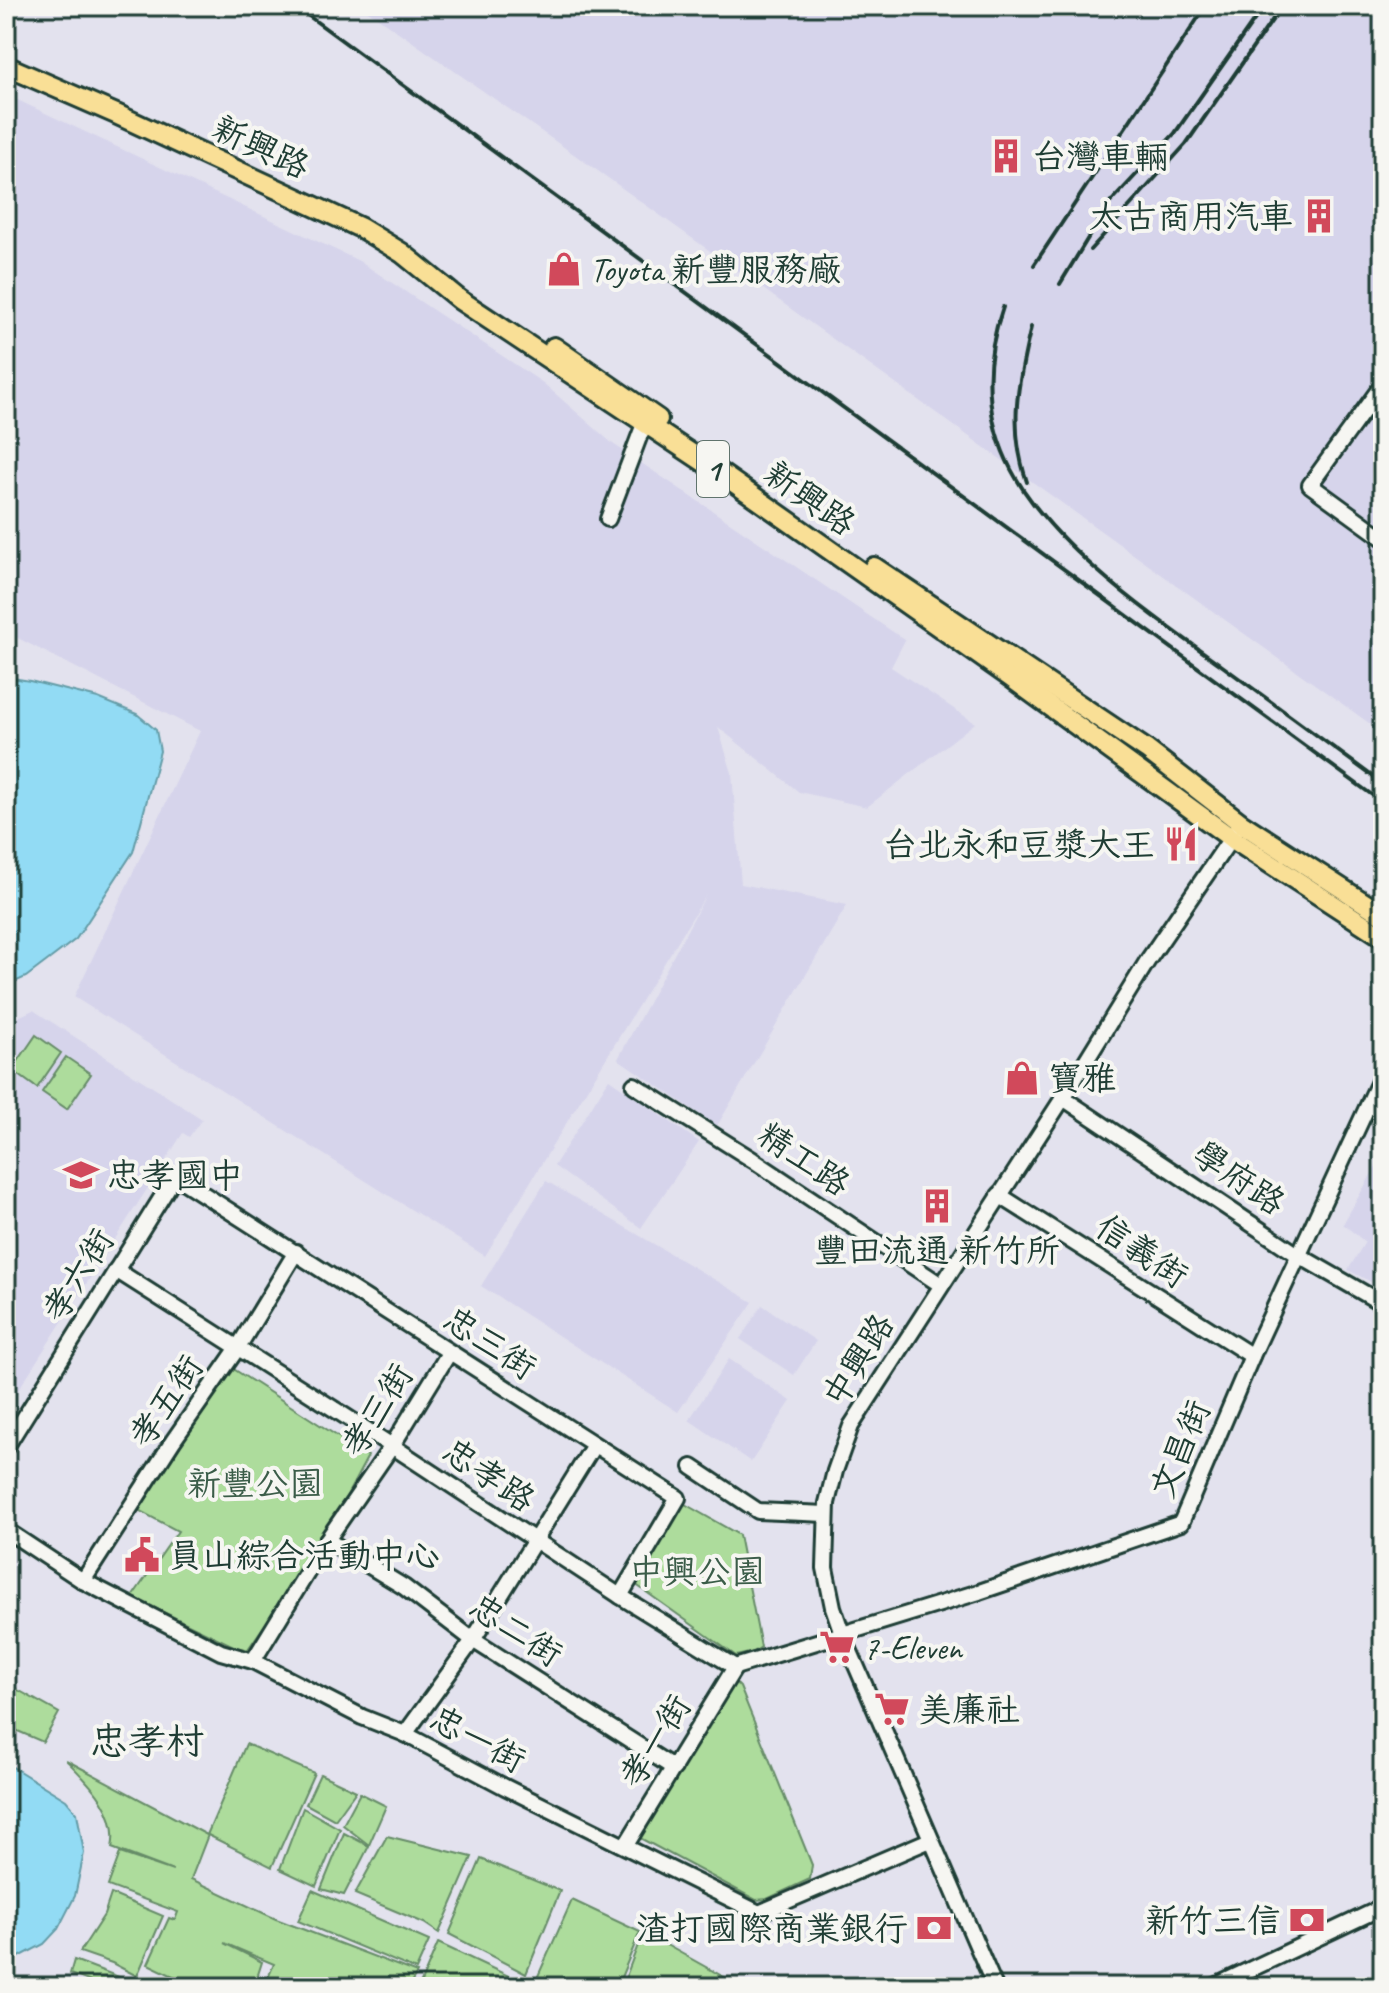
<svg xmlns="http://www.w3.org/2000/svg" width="1389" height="1993" viewBox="0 0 1389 1993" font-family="Caveat,'LXGW WenKai TC',sans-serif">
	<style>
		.built { fill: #d6d4eb }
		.green { fill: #addc9c; stroke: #668c68; stroke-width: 2 }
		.water { fill: #92dbf4; stroke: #649ca7; stroke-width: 2 }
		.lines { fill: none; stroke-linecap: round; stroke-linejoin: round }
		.minor-casing { stroke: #1f3d34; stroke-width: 20 }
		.major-casing { stroke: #1f3d34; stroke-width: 24 }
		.minor { stroke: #f6f6f2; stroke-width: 14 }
		.major { stroke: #f9df96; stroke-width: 18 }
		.rail { stroke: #1f3d34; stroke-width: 4 }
		.labels { text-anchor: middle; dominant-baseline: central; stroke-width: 8; stroke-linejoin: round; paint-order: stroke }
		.shield { fill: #f6f6f2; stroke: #60746d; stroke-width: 2 }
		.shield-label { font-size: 32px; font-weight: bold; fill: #1f3d34 }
		.street-label { font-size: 34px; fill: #1f3d34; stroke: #f6f6f2 }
		.poi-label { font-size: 34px; fill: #1f3d34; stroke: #f6f6f2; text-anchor: start }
		.park-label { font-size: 34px; fill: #3b5d49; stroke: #f6f6f2 }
		.quarter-label { font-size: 38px; fill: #1f3d34; stroke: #f6f6f2 }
	</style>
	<rect width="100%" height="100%" fill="#e3e2ee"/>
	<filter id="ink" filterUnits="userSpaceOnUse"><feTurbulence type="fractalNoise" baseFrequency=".0125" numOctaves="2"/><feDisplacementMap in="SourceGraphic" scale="16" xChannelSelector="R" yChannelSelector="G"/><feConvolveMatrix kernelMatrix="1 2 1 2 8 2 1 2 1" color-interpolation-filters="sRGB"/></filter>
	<g filter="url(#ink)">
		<g class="built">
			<polygon points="361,6 1383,6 1383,733 608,178"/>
			<polygon points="9,96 359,261 543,383 613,444 905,640 891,667 975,723 867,807 799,792 718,727 732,773 741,884 847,905 717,1126 618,1059 706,895 485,1256 74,997 200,731 6,632 6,104"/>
			<polygon points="33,1010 202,1119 189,1137 183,1133 6,1409 6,1023"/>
			<polygon points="609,1079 699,1142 641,1228 554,1166"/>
			<polygon points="1383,1154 1383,1288 1348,1270 1365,1242 1343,1224"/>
			<polygon points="546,1181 753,1302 678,1412 481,1286"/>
			<polygon points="762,1305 816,1341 794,1375 740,1339"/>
			<polygon points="729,1359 791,1401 751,1462 689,1420"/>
		</g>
		<g class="green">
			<polygon points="36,1035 61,1053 37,1088 12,1070"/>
			<polygon points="66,1057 91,1074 67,1109 42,1092"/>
			<polygon points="232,1368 368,1456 322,1542 246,1652 132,1597 178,1531 138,1510"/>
			<polygon points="683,1503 739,1535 761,1647 754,1652 736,1656 635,1584"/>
			<polygon points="734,1681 740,1687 812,1865 810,1879 767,1899 756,1900 638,1837"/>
			<polygon points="9,1685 59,1713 43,1742 6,1726 6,1691"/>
			<path d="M246,1744l68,29 -42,94 -64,-32 -17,44 85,40 141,54 -8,14h-145l10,-23 -50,-21 38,19 -8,25h-58l-48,-23 21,-46 6,2 3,-8 -70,-26 12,-33 53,18 -61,-23c8,-36 -23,-65 -46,-88l141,75z"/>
			<polygon points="320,1774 356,1791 335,1820 306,1804"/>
			<polygon points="360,1793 386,1806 369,1845 343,1825"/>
			<polygon points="303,1808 340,1829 316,1886 280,1869"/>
			<polygon points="344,1833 369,1846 344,1895 321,1889"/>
			<polygon points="387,1836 472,1857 439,1933 424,1923 355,1894"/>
			<polygon points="481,1859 560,1891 526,1974 449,1934"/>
			<polygon points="312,1890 429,1941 416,1970 298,1921"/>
			<polygon points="111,1894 163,1916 137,1976 112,1963 80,1952 104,1915"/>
			<polygon points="572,1900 640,1932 617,1987 534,1985"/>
			<polygon points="643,1932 729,1980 726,1987 622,1987"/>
			<polygon points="438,1943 528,1985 419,1987"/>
			<polygon points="74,1960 145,1987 104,1987 70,1974"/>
		</g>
		<g class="water">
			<polygon points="6,677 30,681 98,698 137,714 156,730 160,751 133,852 76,939 26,977 6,986"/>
			<polygon points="6,1763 66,1800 77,1813 84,1853 75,1896 58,1929 44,1944 6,1964"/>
		</g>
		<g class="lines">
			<g class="minor-casing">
				<g id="minor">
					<polyline points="1383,384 1310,485 1383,538"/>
					<polyline points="608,519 644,424"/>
					<polyline points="634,1085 753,1160 941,1285"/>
					<polyline points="1063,1098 1298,1255 1383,1304"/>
					<polyline points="999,1195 1252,1356"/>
					<polyline points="116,1270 392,1446 620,1596 735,1667 979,1592 1181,1523 1252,1356 1383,1073"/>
					<polyline points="6,1447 175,1176 678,1498 620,1596"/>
					<polyline points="692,1467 758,1511 826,1514"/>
					<polyline points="6,1530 83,1581 221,1652 253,1661 362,1717 405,1734 505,1787 759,1913 930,1840"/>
					<polyline points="327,1540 404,1587 473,1640 674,1768"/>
					<polyline points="83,1581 173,1441 237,1349 296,1252"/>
					<polyline points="253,1661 327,1540 392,1446 449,1353"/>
					<polyline points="405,1734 473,1640 594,1445"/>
					<polyline points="626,1845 735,1667"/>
					<polyline points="995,1987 842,1633 833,1607 825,1568 827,1503 835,1471 851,1426 1063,1098 1148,960 1236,831"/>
					<polyline points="1213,1987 1383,1907"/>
				</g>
			</g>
			<g class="major-casing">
				<g id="major">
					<polyline points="6,66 116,114 361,228 402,253 460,300 719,472 1010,677 1231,838 1383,937"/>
					<polyline points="554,347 658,419"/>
					<polyline points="874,567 1147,750 1241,823 1383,915"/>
				</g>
			</g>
			<use href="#minor" class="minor"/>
			<use href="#major" class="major"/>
			<g class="rail">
				<polyline points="295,6 1383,803"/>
				<polyline points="1090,250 1186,144 1282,6"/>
				<polyline points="1034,265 1206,6"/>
				<polyline points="1060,284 1108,205 1175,133 1264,6"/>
				<path d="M1003,307c-18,51 -19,104 4,154 37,80 143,153 214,204 54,40 108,79 162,119"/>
				<path d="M1027,482c-19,-55 -9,-100 4,-155"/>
			</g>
		</g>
	</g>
	<defs>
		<g id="building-bare" transform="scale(2.76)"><path d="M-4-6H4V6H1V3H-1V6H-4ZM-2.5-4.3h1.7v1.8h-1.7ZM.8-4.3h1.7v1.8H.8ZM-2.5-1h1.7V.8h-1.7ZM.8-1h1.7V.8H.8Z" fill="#d1495b" stroke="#f6f6f2" stroke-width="2.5" paint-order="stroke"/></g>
		<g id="shop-bare" transform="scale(2.76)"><path d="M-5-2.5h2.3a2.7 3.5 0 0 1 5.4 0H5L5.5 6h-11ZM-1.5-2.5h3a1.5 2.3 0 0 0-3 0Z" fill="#d1495b" stroke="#f6f6f2" stroke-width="2.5" paint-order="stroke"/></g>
		<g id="restaurant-bare" transform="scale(2.76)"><path d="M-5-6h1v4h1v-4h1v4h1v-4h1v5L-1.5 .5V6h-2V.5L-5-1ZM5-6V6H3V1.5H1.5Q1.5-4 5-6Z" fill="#d1495b" stroke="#f6f6f2" stroke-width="2.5" paint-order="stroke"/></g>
		<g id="school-bare" transform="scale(2.76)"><path d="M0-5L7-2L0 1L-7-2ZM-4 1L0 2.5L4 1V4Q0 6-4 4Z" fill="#d1495b" stroke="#f6f6f2" stroke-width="2.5" paint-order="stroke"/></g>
		<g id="civic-bare" transform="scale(2.76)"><path d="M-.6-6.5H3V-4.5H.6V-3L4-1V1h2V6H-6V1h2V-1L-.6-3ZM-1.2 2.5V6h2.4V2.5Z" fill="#d1495b" stroke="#f6f6f2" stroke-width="2.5" paint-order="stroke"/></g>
		<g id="supermarket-bare" transform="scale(2.76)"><path d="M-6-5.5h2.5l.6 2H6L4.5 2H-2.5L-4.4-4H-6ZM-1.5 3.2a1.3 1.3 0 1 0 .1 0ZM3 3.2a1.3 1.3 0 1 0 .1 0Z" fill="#d1495b" stroke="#f6f6f2" stroke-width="2.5" paint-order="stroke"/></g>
		<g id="bank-bare" transform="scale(2.76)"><path d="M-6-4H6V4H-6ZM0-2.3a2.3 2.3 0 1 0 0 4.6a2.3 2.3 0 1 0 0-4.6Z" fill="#d1495b" stroke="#f6f6f2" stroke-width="2.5" paint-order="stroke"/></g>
	</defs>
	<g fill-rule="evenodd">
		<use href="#building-bare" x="1006" y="156"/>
		<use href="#building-bare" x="1319" y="216"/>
		<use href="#shop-bare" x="564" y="269"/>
		<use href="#restaurant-bare" x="1181" y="844"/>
		<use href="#shop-bare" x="1022" y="1078"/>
		<use href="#school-bare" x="81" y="1175"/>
		<use href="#building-bare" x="937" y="1206"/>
		<use href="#civic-bare" x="142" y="1555"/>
		<use href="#supermarket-bare" x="837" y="1647"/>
		<use href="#supermarket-bare" x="892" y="1709"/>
		<use href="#bank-bare" x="1307" y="1920"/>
		<use href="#bank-bare" x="934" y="1928"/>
	</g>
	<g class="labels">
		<rect class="shield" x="697" y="441" width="32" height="56" rx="6"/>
		<g class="shield-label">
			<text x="713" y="469">1</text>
		</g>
		<g class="street-label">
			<text transform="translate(261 147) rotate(25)">新興路</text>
			<text transform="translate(810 498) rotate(35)">新興路</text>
			<text transform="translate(804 1159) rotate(34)">精工路</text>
			<text transform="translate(1239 1178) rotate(34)">學府路</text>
			<text transform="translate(1142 1251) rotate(34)">信義街</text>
			<text transform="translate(78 1275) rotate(-58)">孝六街</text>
			<text transform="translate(490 1343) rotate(33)">忠三街</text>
			<text transform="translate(858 1360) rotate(-58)">中興路</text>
			<text transform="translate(166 1401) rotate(-56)">孝五街</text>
			<text transform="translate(377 1410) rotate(-58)">孝三街</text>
			<text transform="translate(1180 1449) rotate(-67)">文昌街</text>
			<text transform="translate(489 1475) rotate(34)">忠孝路</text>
			<text transform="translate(516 1630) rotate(33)">忠二街</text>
			<text transform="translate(478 1739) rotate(28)">忠一街</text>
			<text transform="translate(655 1741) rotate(-58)">孝一街</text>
		</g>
		<g class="poi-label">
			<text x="1032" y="156">台灣車輛</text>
			<text x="1293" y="216" text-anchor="end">太古商用汽車</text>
			<text x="590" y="269">Toyota 新豐服務廠</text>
			<text x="1155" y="844" text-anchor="end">台北永和豆漿大王</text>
			<text x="1048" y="1078">寶雅</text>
			<text x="107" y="1175">忠孝國中</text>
			<text x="937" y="1250" text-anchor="middle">豐田流通 新竹所</text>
			<text x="168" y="1555">員山綜合活動中心</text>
			<text x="863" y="1647">7-Eleven</text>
			<text x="918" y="1709">美廉社</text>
			<text x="1281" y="1920" text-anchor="end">新竹三信</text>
			<text x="908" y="1928" text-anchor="end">渣打國際商業銀行</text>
		</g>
		<g class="park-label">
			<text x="255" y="1483">新豐公園</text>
			<text x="697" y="1571">中興公園</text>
		</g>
		<g class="quarter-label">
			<text x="147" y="1741">忠孝村</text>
		</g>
	</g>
	<rect width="1389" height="1993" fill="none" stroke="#f6f6f2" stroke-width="32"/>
	<rect x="16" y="16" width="1357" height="1961" fill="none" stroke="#1f3d34" stroke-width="3" filter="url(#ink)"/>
</svg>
